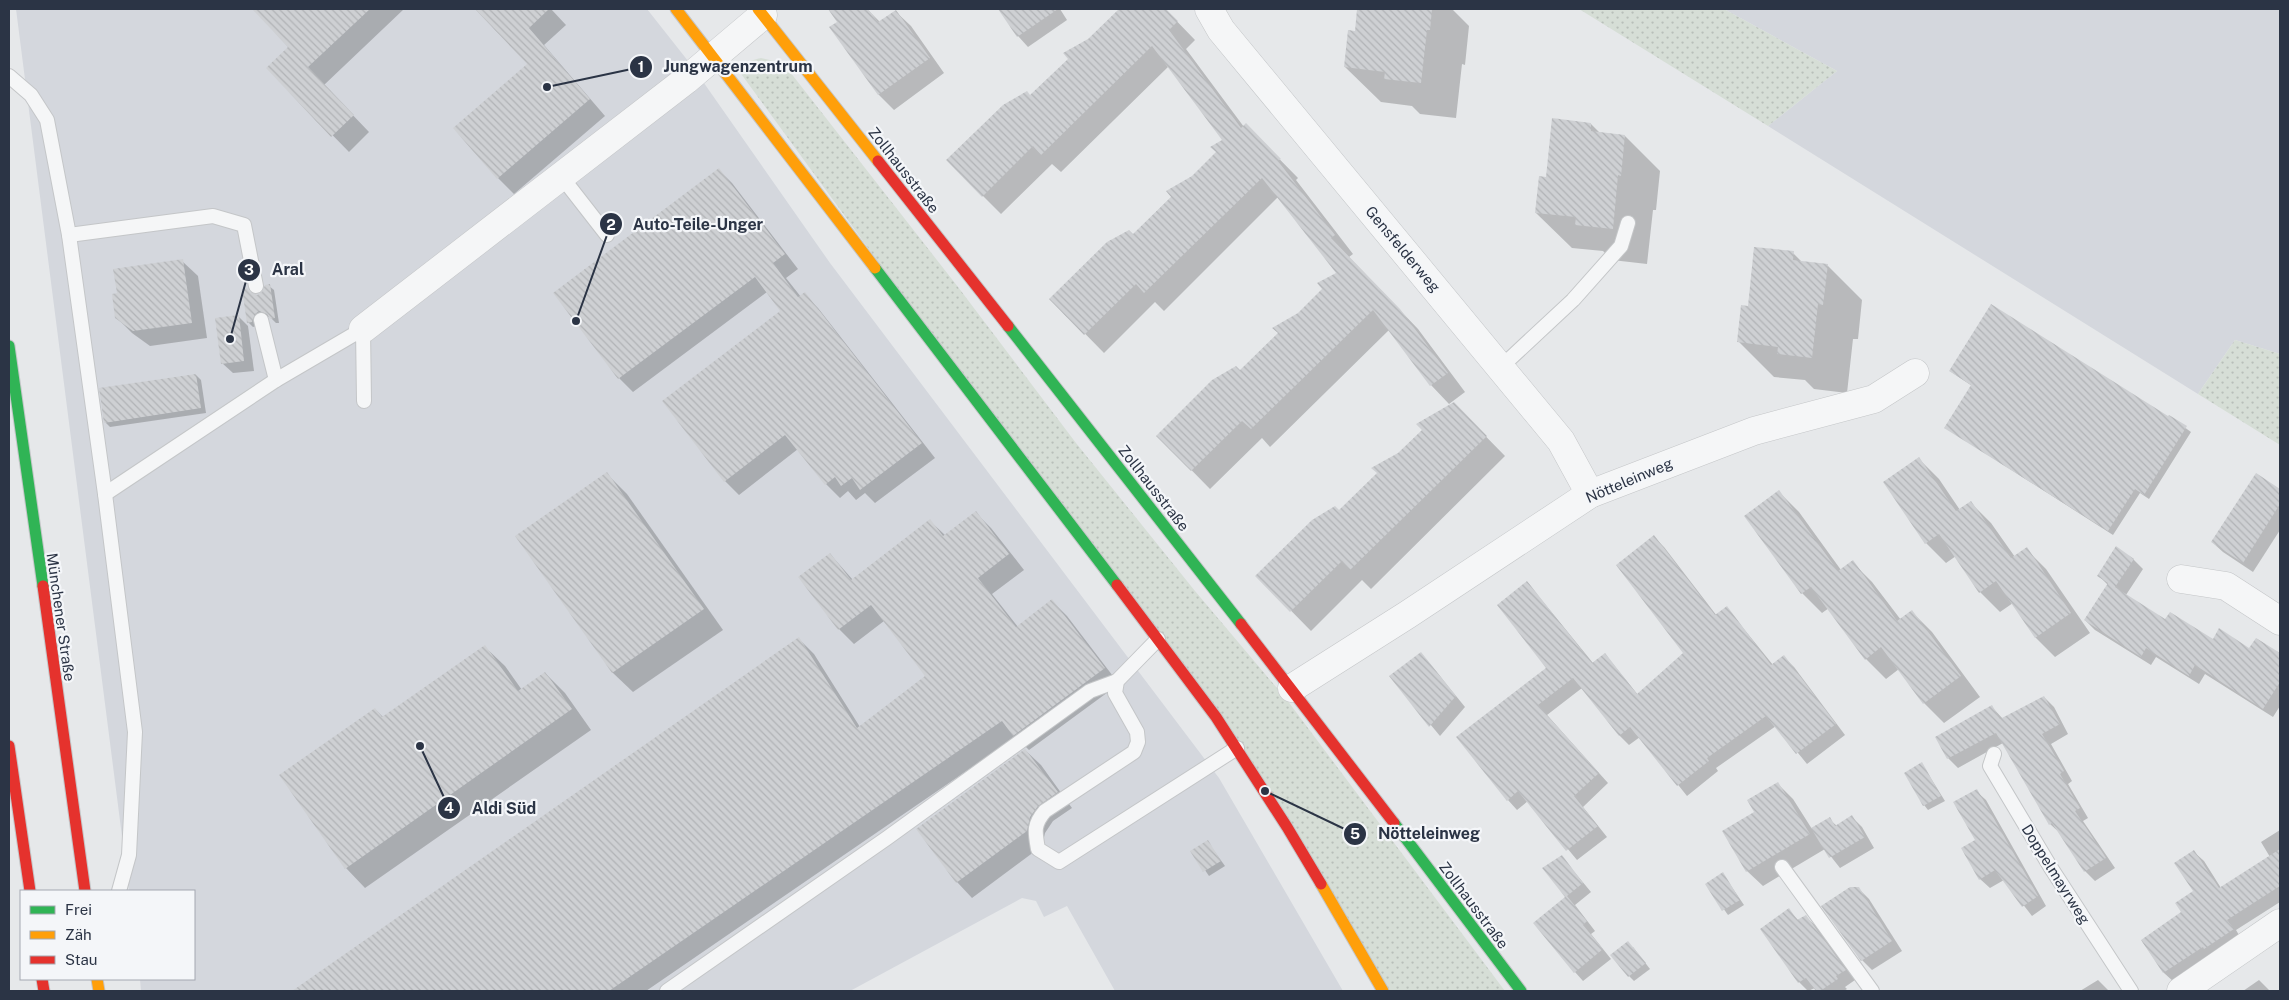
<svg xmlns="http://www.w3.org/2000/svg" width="2289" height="1000" viewBox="0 0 2289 1000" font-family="'Public Sans',sans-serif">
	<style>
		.built { fill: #d4d7dd }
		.grass { fill: url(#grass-dots) }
		.shadow { fill: #0003 }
		.building { fill: url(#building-back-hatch) }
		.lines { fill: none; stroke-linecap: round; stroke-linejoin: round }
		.lane-casing { stroke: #c4c6c8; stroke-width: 16 }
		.street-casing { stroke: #c4c6c8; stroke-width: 29 }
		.fast-casing { stroke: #c4c6c8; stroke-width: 13 }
		.slow-casing { stroke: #c4c6c8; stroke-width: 13 }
		.jam-casing { stroke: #c4c6c8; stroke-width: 13 }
		.lane { stroke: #f5f6f7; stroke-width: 14 }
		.street { stroke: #f5f6f7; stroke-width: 28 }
		.fast { stroke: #30b455; stroke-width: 11 }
		.slow { stroke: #ff9f0a; stroke-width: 11 }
		.jam { stroke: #e5322d; stroke-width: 11 }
		.labels { text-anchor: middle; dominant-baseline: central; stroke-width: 4.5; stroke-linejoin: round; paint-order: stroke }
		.street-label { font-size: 15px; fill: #2b3445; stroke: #f4f6f9 }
		.leader { fill: none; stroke: #2b3445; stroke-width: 2 }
		.callout-dot { fill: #2b3445; stroke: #f4f6f9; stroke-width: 2 }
		.mark-label { font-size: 15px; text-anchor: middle; font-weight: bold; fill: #fff }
		.callout-label { font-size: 16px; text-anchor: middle; font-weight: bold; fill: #2b3445; stroke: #f4f6f9; stroke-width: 4.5; stroke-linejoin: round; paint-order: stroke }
	</style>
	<defs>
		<pattern id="grass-dots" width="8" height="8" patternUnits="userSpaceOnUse" patternTransform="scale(1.25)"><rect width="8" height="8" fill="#d6ded6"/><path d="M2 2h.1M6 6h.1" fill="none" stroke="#b8bfb9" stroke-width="1.8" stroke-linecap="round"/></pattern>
		<pattern id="building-back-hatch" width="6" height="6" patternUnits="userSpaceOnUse" patternTransform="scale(1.25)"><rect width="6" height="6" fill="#ced0d3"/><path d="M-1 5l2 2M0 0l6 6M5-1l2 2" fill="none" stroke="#b1b3b6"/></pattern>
	</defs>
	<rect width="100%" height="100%" fill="#e6e8ea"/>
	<g class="built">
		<polygon points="16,9 647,9 692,66 830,263 1219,778 1343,991 1115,991 1067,906 1044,917 1036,901 1022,898 850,991 141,991 140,979 194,979 194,891 129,891"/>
		<polygon points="1724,9 2280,9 2280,354 2235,340 2198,394 1768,126 1837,71"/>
	</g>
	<g class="grass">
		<polygon points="1579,9 1724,9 1837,71 1768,126"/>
		<polygon points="761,58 783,63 958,287 1076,443 1195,591 1287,700 1505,991 1386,991 1289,825 739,71 746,62"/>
		<polygon points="2235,340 2280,354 2280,445 2198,394"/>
	</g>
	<g class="shadow">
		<polygon points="254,9 404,9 324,85 369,132 349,152 267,68 290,47"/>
		<polygon points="476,9 551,9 566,25 544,45 605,116 514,194 498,178 529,64"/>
		<polygon points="863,9 867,9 880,22 895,11 911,26 944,73 894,110 878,94 855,15"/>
		<polygon points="999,9 1060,9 1067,20 1028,47 1018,36"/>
		<polygon points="1120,9 1165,9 1195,40 1186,49 1244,127 1246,125 1298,178 1296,180 1353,254 1349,257 1418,329 1465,392 1449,404 1431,385 1389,330 1270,447 1262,438 1210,489 1158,436 1240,372 1338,274 1278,197 1164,311 1155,302 1104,353 1051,299 1133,235 1217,152 1224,140 1169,66 1061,172 1052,164 1001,214 948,161 1030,97"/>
		<polygon points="1358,9 1452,9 1469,26 1465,65 1462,64 1456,118 1420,114 1412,106 1381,102 1345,67 1356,32"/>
		<polygon points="1591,124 1600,133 1625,136 1660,171 1656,210 1653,210 1647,264 1612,260 1603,251 1572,248 1536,213 1547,178"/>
		<polygon points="718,169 732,183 798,269 786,278 801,297 804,294 818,308 935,458 875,503 865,493 856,500 848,491 840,498 826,484 798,449 739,495 725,481 782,311 767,292 633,392 619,378"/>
		<polygon points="1793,253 1803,263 1827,265 1862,300 1858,339 1853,339 1847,393 1814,389 1805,380 1774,377 1739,342 1749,307"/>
		<polygon points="182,261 198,276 207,338 150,346 132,333 116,317 118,294"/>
		<polygon points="269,286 274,290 279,323 276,323 270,317 265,316 257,326 253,327 248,322 252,294 257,296 263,293"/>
		<polygon points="238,316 248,326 254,371 233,373 222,363"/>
		<polygon points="1950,371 2168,418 2169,416 2191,432 2149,499 2140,493 2113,535 1946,428 1972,386"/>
		<polygon points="196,375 201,380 206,413 110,427 105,422"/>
		<polygon points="1454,404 1505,456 1371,589 1362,580 1311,631 1257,576 1339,512"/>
		<polygon points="1919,459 1939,479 1960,510 1971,503 1991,523 2015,557 2026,549 2046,569 2090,633 2055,657 2035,637 2013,603 2000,612 1980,592 1956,556 1946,563 1926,543"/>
		<polygon points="607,474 627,494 723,630 633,692 613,673 517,537"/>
		<polygon points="2256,475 2280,490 2280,530 2253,572 2223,552 2212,542"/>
		<polygon points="1779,492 1799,512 1841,570 1852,562 1872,582 1901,620 1912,612 1932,632 1980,697 1944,723 1924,703 1899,669 1886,679 1866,659 1829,608 1822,613 1802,593"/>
		<polygon points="976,513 991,528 1024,570 992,594 1018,627 1052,601 1067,616 1119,684 1029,750 1016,737 646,991 294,991 799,639 814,654 860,727 926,676 884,621 854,644 839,629 830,554 853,580 930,521 946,536"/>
		<polygon points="1654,537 1664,547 1717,616 1727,608 1773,665 1784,657 1794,667 1845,735 1807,764 1776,726 1716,768 1718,771 1687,796 1640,737 1629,745 1619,735 1582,688 1547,715 1608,783 1583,807 1607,837 1577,860 1528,801 1517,810 1508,800 1548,668 1527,582 1593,663 1605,654 1638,695 1684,653"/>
		<polygon points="2117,548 2134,560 2143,569 2126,595 2165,620 2213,640 2250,650 2257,639 2280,654 2280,706 2273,717 2205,674 2199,684 2156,657 2151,665 2095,630 2085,620 2108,585 2099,576"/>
		<polygon points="485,647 505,666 522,690 545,673 565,693 591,730 365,888 346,868 375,709 384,718"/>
		<polygon points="1421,653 1465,707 1440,736 1391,677"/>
		<polygon points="2044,697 2054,707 2068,734 2051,744 2072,781 2068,784 2088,818 2083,821 2115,868 2095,881 2085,871 2061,834 2050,824 2003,743 1958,768 1948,758 1992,707 2003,719"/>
		<polygon points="1025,750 1041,765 1072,808 1053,821 1045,833 1042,846 972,898 957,882 918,829"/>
		<polygon points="1922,764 1945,801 1928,810 1924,805"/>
		<polygon points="1778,784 1793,799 1812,829 1829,819 1837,826 1852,817 1862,827 1874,848 1840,868 1825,849 1763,886 1747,871 1756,812"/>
		<polygon points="1976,791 1986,800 2046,906 2032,916 2004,880 1990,888 1980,879 1976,841"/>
		<polygon points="2280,830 2280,902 2236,930 2242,940 2174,982 2164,973 2142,941 2182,913 2194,891 2194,852 2204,861 2221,888 2270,857 2261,842"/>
		<polygon points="1207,841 1225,866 1209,876 1192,851"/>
		<polygon points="1562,857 1591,892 1575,905 1595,931 1591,934 1611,959 1583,981 1575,972"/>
		<polygon points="1723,874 1744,905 1728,915 1706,884"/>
		<polygon points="1858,888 1869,899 1902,951 1872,970 1862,960"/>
		<polygon points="1789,910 1799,921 1806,917 1816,926 1855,980 1845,987 1847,989 1844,991 1817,991 1815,988 1808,991 1799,982 1762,929"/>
		<polygon points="1633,947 1650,969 1634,981 1629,976"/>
		<polygon points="2098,980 2109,991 2080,991"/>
		<polygon points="2259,980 2270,991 2243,991"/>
	</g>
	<g class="building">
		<polygon points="252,9 370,9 308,67 354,115 331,137 266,68 288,47"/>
		<polygon points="475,9 549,9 529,28 590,99 497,179 453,128 527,64"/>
		<polygon points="828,9 868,9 878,22 896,10 930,58 878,95 829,27 837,22"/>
		<polygon points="998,9 1058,9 1017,37"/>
		<polygon points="1119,9 1166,9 1178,21 1169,30 1241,128 1246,123 1281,159 1278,161 1335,235 1331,238 1400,309 1448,373 1430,386 1373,310 1251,429 1242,421 1191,471 1156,436 1212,380 1236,366 1240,370 1278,333 1272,328 1298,313 1322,289 1317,283 1336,273 1262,178 1144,293 1136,284 1084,335 1049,299 1107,242 1129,230 1133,234 1171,197 1166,191 1192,176 1216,152 1210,147 1222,140 1152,46 1041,155 1033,146 982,197 946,160 1003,105 1027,91 1030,95 1068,59 1063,53 1088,39"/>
		<polygon points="1357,9 1432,9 1430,30 1427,30 1421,83 1384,79 1385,72 1344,67 1348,30 1355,31"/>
		<polygon points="1552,118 1591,123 1591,131 1625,135 1621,176 1618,175 1613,229 1575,225 1576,217 1535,213 1539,176 1546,177"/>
		<polygon points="719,168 785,254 773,263 798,297 805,292 922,443 860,490 852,478 841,486 835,477 825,485 785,435 724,482 662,401 780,311 755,277 618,379 553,293"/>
		<polygon points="1754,247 1794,251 1793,260 1828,264 1823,305 1818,304 1812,358 1777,354 1778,347 1737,342 1741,305 1748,306"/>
		<polygon points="183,259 192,323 133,331 115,318 112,294 117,293 113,269"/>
		<polygon points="270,284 275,318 270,319 267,314 259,311 255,314 252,322 247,323 242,289 247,288 250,292 257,295 262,292 265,285"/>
		<polygon points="1991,304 2168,416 2169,415 2187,426 2144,495 2135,489 2108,531 1944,428 1971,385 1949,371"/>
		<polygon points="239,315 244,361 221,364 215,318"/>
		<polygon points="196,374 201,408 104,423 99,388"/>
		<polygon points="1454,402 1487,436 1350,570 1342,561 1290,612 1255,576 1312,520 1335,506 1339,510 1377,473 1371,468 1398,453 1422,430 1416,424"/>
		<polygon points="1919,457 1956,511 1971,501 2011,558 2027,547 2071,613 2035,638 1996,581 1979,593 1939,534 1925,544 1883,482"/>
		<polygon points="607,472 704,609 612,673 515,536"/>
		<polygon points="2256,473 2280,489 2280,504 2243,563 2211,542"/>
		<polygon points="1779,490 1838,571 1853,560 1897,621 1912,610 1961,676 1923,704 1881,647 1865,660 1811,587 1801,594 1744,516"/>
		<polygon points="976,511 1009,554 978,578 1016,627 1052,599 1105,668 1013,736 1002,721 609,991 292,991 799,637 857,728 925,676 871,605 838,630 798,577 830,553 851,580 930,519 943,536"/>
		<polygon points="1654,535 1715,615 1727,606 1771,665 1784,655 1836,724 1796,754 1766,716 1707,758 1709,761 1677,786 1630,727 1619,736 1573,678 1538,705 1599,773 1574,796 1598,826 1566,851 1518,791 1507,801 1456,737 1546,668 1497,605 1527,581 1592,663 1605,653 1637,694 1683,653 1616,565"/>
		<polygon points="2116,546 2134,559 2115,587 2165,619 2170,612 2213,639 2219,628 2249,648 2256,638 2280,653 2280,682 2263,709 2195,665 2189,676 2146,648 2141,657 2084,620 2108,583 2097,576"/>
		<polygon points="485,645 518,691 545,672 572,709 345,869 279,775 375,708 382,717"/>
		<polygon points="1421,652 1456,696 1429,727 1389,676"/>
		<polygon points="2044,696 2060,724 2042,734 2064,771 2060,774 2080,808 2075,811 2106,858 2084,872 2052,823 2049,825 1996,733 1947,759 1935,737 1992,705 2000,719"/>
		<polygon points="1025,749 1058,792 1038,806 1030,817 1027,831 956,883 916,829"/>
		<polygon points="1922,762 1941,796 1923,806 1904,773"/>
		<polygon points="1778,782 1810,834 1746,872 1722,831 1754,812 1747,800"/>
		<polygon points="1977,789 2038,896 2022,907 1995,870 1979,880 1961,848 1975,840 1953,802"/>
		<polygon points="1852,815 1865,837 1829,858 1811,828 1830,817 1835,826"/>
		<polygon points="1208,840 1221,861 1203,872 1190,851"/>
		<polygon points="2280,849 2280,886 2227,920 2234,929 2204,949 2203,947 2163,973 2141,940 2181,912 2175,903 2193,891 2174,863 2194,850 2219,888"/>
		<polygon points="1562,855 1583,883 1567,896 1587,921 1583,925 1603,949 1574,973 1533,923 1565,897 1542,868"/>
		<polygon points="1723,872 1740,900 1722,911 1705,884"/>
		<polygon points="1850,887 1859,887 1892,941 1861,961 1821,906"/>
		<polygon points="1789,908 1797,920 1806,915 1846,970 1836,976 1838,979 1820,991 1816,991 1806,978 1798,983 1760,929"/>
		<polygon points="1628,941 1646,963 1628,977 1610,955"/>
	</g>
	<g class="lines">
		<g class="lane-casing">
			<g id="lane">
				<polyline points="9,76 31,95 47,120 69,235 105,494 135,732 129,855 119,891"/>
				<polyline points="561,176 607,235"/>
				<polyline points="69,235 213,216 244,225 256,286"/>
				<polyline points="261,320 276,380"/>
				<polyline points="1500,368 1573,300 1621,246 1628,223"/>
				<polyline points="105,494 276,380 363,329 364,401"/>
				<path d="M1158,639l-41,42 -2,12 22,39 1,10 -4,10 -89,59c-12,14 -10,21 -7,38l21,13 178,-114"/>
				<polyline points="1994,754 1990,766 2051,868 2131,991"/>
				<polyline points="1782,867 1872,991"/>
				<polyline points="667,991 887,838 1090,691 1117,681"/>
			</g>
		</g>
		<g class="street-casing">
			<g id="street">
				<polyline points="1209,9 1221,30 1561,441 1590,494"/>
				<polyline points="363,329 686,80 763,15"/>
				<polyline points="2181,579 2226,586 2280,621"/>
				<polyline points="1292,688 1407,615 1590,494 1754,431 1874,399 1915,373"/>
				<polyline points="2181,991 2280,923"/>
			</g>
		</g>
		<g class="fast-casing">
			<g id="fast">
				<polyline points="875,268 1117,585"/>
				<polyline points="1008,326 1241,624"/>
				<polyline points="9,346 43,586"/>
				<polyline points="1394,823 1521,991"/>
			</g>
		</g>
		<g class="slow-casing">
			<g id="slow">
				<polyline points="676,9 875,268"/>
				<polyline points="758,9 878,161"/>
				<polyline points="1321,884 1383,991"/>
				<polyline points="97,979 99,991"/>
			</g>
		</g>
		<g class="jam-casing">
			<g id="jam">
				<polyline points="878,161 1008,326"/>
				<polyline points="1117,585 1216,717 1287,827 1321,884"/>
				<polyline points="43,586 85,891"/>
				<polyline points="1241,624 1394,823"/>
				<polyline points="9,746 30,891"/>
				<polyline points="42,979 44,991"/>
			</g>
		</g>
		<use href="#lane" class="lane"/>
		<use href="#street" class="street"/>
		<use href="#fast" class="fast"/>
		<use href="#slow" class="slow"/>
		<use href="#jam" class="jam"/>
	</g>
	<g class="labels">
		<g class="street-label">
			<text transform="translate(904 170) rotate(52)">Zollhausstraße</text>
			<text transform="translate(1403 249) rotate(50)">Gensfelderweg</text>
			<text transform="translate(1629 480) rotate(-23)">Nötteleinweg</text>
			<text transform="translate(1154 488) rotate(52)">Zollhausstraße</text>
			<text transform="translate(61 617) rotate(82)">Münchener Straße</text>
			<text transform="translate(2056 874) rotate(58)">Doppelmayrweg</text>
			<text transform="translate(1474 905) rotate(53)">Zollhausstraße</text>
		</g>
	</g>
	<path class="leader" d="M547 87L641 67M576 321L611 224M230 339L249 270M420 746L449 808M1265 791L1355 834"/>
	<g class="callout-dot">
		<circle cx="547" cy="87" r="5"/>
		<circle cx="576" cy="321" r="5"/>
		<circle cx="230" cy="339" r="5"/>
		<circle cx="420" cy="746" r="5"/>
		<circle cx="1265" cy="791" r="5"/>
		<circle cx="641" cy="67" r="12"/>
		<circle cx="611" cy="224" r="12"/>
		<circle cx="249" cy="270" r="12"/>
		<circle cx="449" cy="808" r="12"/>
		<circle cx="1355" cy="834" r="12"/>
	</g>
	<g class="mark-label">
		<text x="641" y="72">1</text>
		<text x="611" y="230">2</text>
		<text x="249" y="275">3</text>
		<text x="449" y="813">4</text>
		<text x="1355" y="839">5</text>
	</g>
	<g class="callout-label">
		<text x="738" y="72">Jungwagenzentrum</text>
		<text x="698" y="230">Auto-Teile-Unger</text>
		<text x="288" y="275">Aral</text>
		<text x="504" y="814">Aldi Süd</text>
		<text x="1429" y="839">Nötteleinweg</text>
	</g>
	<rect width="2289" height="1000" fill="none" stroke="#2b3445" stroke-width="20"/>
	<rect x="20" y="890" width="175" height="90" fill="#f4f6f9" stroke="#a4a8b1"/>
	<rect x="30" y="906" width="25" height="8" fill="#30b455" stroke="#a4a8b1"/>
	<text x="65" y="915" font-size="15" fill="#2b3445">Frei</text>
	<rect x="30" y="931" width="25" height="8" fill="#ff9f0a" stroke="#a4a8b1"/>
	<text x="65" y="940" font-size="15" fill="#2b3445">Zäh</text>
	<rect x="30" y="956" width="25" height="8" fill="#e5322d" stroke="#a4a8b1"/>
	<text x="65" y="965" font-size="15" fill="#2b3445">Stau</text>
</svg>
